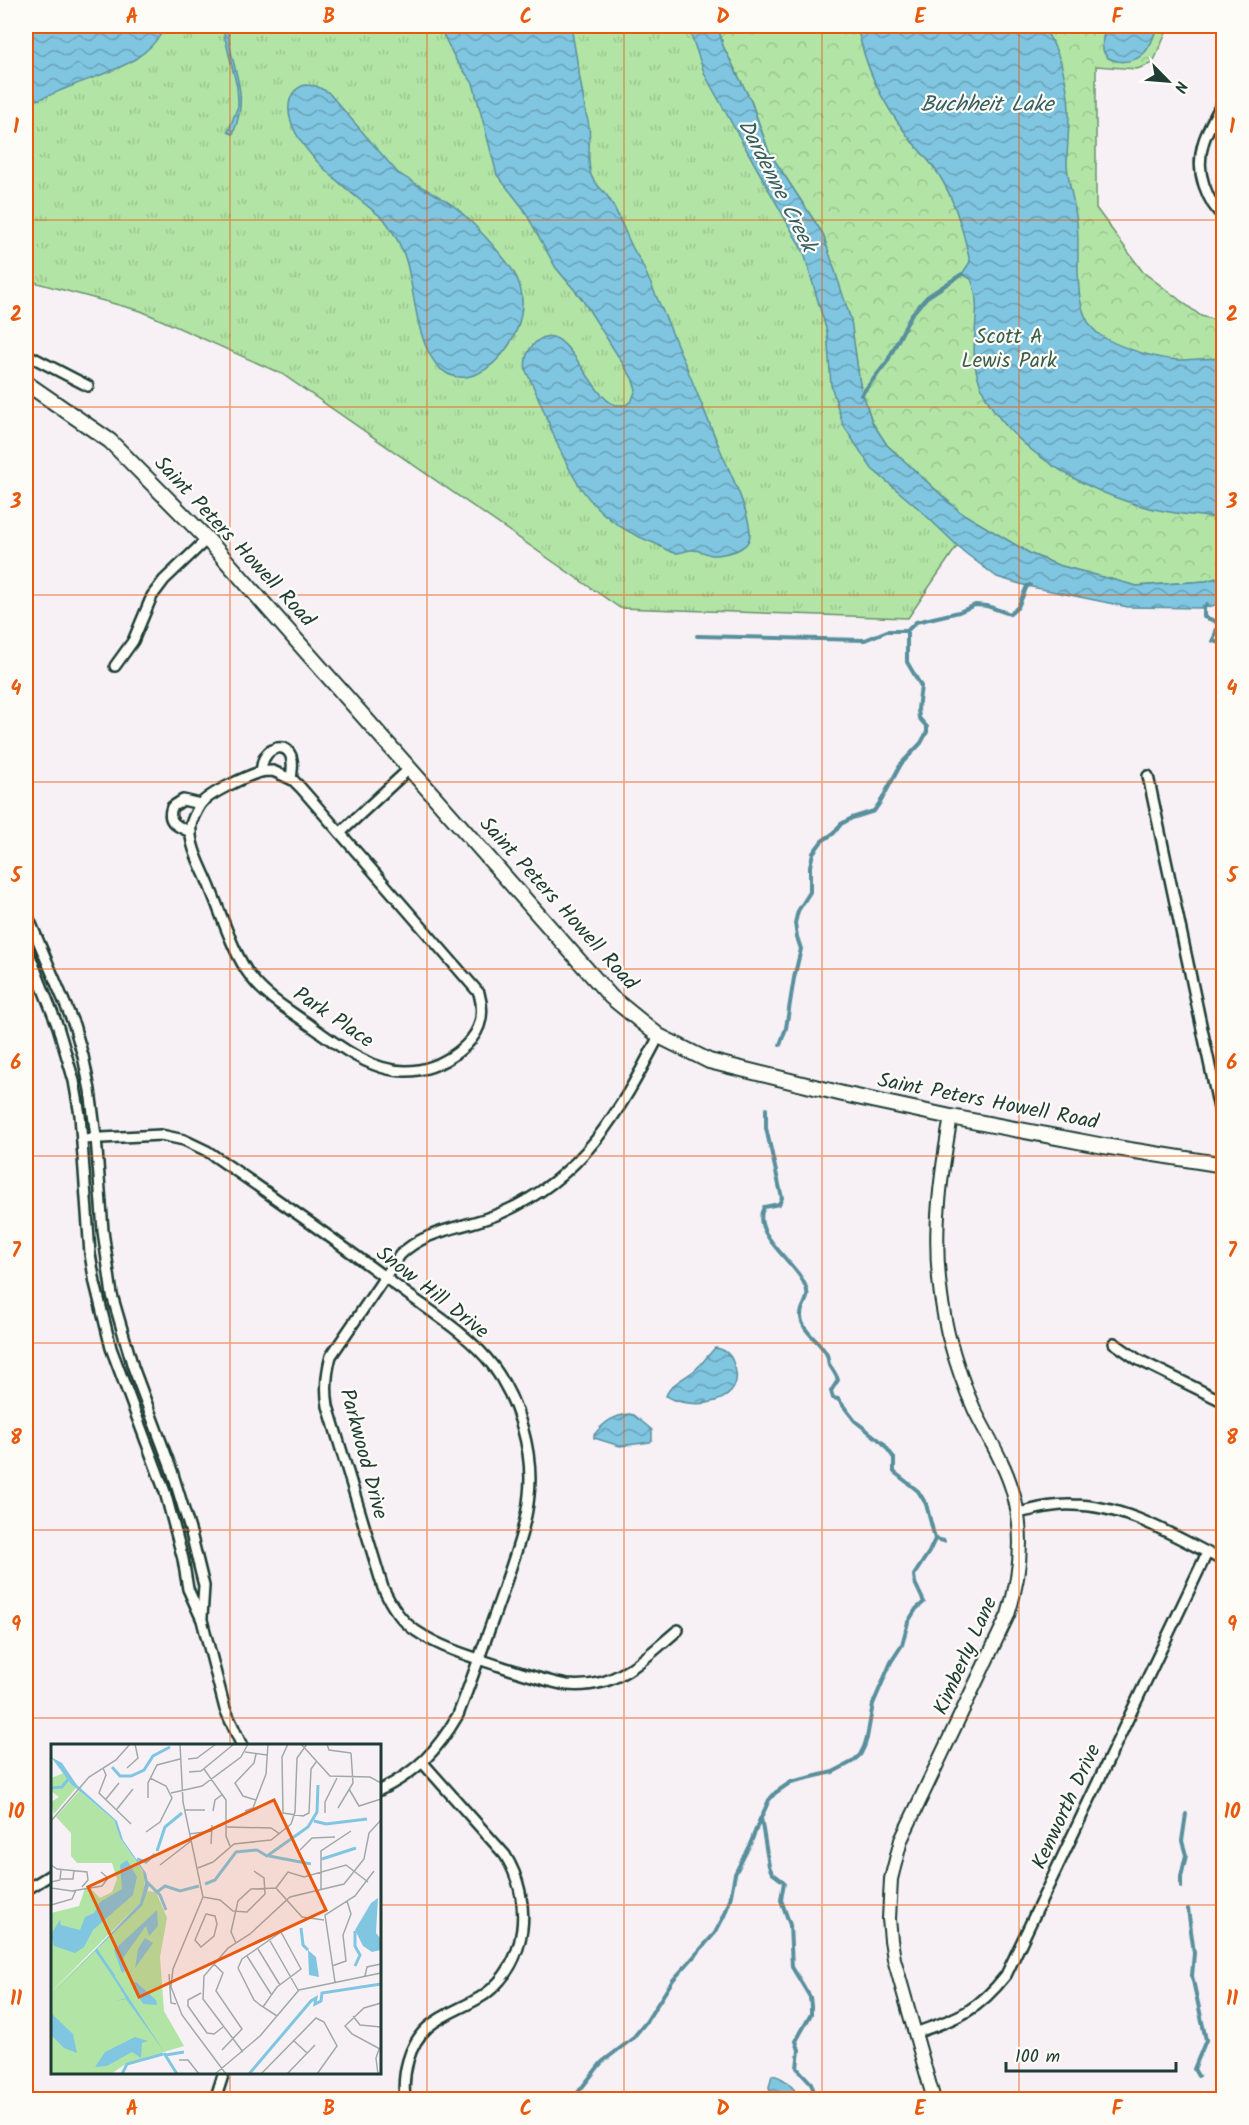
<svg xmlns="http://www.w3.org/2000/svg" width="1249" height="2125" viewBox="0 0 1249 2125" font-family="Kalam,sans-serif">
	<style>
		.grass { fill: url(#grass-tufts); stroke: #68916c; stroke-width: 1.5 }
		.forest { fill: url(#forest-crowns); stroke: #68916c; stroke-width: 1.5 }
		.water { fill: url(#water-waves); stroke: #598f9c; stroke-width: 1.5 }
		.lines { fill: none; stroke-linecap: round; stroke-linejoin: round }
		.stream { stroke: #598f9c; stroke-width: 4 }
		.minor-casing { stroke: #1f3d34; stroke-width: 14 }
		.tertiary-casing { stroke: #1f3d34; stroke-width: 16 }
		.secondary-casing { stroke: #1f3d34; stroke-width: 18 }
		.minor { stroke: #fdfcf7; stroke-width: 9 }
		.tertiary { stroke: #fdfcf7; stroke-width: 12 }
		.secondary { stroke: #fdfcf7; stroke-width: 14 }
		.grid { fill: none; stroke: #e8590c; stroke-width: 1.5; stroke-opacity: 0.55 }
		.labels { text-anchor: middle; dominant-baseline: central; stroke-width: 4.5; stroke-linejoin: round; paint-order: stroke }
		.park-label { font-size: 21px; fill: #3c5f4b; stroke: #fdfcf7 }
		.street-label { font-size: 21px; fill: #1f3d34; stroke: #fdfcf7 }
		.water-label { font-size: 22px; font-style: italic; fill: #375f5f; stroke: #fdfcf7 }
		.inset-river { fill: none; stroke: #80c6e1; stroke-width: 3 }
		.inset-road { fill: none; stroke: #a1a9a8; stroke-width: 1.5 }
		.view { fill: #e8590c; fill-opacity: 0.15; stroke: #e8590c; stroke-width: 3 }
		.inset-edge { fill: none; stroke: #1f3d34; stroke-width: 3 }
		.neatline { fill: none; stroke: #e8590c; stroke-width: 2 }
		.grid-label { font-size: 20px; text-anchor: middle; font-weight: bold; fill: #e8590c }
	</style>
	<defs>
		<pattern id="grass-tufts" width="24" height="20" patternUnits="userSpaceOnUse" patternTransform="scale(1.5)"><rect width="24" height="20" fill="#b2e5a5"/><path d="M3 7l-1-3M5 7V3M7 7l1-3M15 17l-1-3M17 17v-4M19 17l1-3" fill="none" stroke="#99c58f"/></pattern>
		<pattern id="forest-crowns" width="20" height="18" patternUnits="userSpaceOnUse" patternTransform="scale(1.5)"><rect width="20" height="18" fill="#b2e5a5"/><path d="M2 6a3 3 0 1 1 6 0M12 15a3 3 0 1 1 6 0" fill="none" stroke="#99c58f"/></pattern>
		<pattern id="water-waves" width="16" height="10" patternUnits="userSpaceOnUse" patternTransform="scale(1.5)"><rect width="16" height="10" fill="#80c6e1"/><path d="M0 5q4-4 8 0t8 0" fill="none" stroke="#68a2b7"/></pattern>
	</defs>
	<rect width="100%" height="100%" fill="#f7f1f6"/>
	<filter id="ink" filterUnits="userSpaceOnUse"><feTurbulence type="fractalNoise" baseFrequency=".0167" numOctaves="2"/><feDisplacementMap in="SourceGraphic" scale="12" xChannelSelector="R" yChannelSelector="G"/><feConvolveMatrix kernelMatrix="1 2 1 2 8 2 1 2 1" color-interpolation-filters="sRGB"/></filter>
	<g filter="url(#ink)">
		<polygon class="grass" points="26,26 720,26 825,289 868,433 962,539 908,618 620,608 282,374 141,311 26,280"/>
		<polygon class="forest" points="718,26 1169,26 1153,63 1137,69 1096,66 1096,208 1143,272 1201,316 1223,322 1223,576 1207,581 1136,586 1058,565 1031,554 960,512 887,445 872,422 860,385 855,350 823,234 769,152 751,101 723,46"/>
		<g class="water">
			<path d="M26,26h140c-21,38 -54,44 -92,59 -16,6 -32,15 -48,18z"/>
			<path d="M439,26h132l15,88c8,20 -1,40 5,61 3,9 12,14 17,22 14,20 18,44 32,63 29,62 54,126 80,189 9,22 30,63 30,85 0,14 -16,18 -27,20 -16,4 -18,-4 -30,-4 -6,0 -12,3 -18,3 -7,-1 -14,-7 -21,-10 -86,-31 -92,-100 -128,-172 -2,-10 0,-18 7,-26 33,-36 55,53 83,60 1,0 8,0 10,0l6,-5 4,-11 -4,-11 -50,-79 -26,-31 -33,-60 -26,-33 -24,-92 -16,-21z"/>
			<polygon points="688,26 718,26 723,46 751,101 769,152 823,234 851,320 860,385 872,422 887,445 960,512 1031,554 1058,565 1137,586 1206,581 1223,576 1223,603 1204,608 1128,607 1027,586 997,577 964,552 918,508 872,469 843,425 831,385 827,332 804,253 705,75"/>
			<path d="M857,26h184c19,20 28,61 28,88 0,17 -2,34 -2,50 1,20 8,39 10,59 4,32 -8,91 23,112 17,12 57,24 78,25 15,0 30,-3 45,-1v159c-29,-2 -57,-5 -85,-13 -61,-18 -144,-66 -161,-131 -9,-31 7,-65 -6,-95l-9,-5 8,-12c-6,-29 -15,-62 -31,-87 -9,-15 -22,-26 -32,-40 -27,-36 -41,-66 -50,-109z"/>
			<path d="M1106,26h51c-3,10 -6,21 -15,29 -10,9 -36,10 -39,-6 -2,-9 1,-16 3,-23z"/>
			<path d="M223,30l5,1c3,42 23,59 5,103l-5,-2 10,-26v-6l-1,-13z"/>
			<path d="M305,85l11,1 12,6 69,80c18,13 40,21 58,35 15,12 48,48 58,64 35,54 -40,139 -77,93 -20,-25 -21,-70 -29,-100 -4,-17 -13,-31 -23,-45 -29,-23 -99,-73 -95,-114 1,-10 6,-17 16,-20z"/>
			<path d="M715,1348c9,1 15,5 18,14 18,42 -40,50 -67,34 4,-12 19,-18 29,-26 8,-7 13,-15 20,-22z"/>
			<path d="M629,1414l5,1 18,15v10l-2,2 -30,4 -26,-8v-3c10,-13 19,-19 35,-21z"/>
			<path d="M772,2075c13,2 22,13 29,24h-29l-3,-12z"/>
		</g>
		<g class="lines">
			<g class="stream">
				<polyline points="861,395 887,362 911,315 927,297 962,274"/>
				<polyline points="1207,604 1204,608 1204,617 1215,621 1218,625 1213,641 1224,644"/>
				<polyline points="697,636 865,640 887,631 907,631"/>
				<polyline points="780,1045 786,1028 794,978 801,949 797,937 795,923 798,911 810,892 810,866 813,853 822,841 834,833 841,824 852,818 874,811 881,801 901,764 921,743 927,732 927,727 919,718 918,709 921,686 907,662 907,631 916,622 959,612 975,605 987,606 1010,614 1018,607 1027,586 1030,585"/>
				<path d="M766,1109v19l16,70 -3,6 -15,3c-14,25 28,53 39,74 11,20 -2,20 -2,35 0,15 20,26 26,39 1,2 1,6 2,9 3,5 7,10 9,16l-7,11 2,7 5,1 17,22 28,22 11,15v14l24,19 8,13 6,23 3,12 -6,13 -15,23 1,8 9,19 -8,7 -8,13 -6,23 -11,17 -18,42 -6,34 -3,9 -4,8 -8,7 -19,10 -42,10 -16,11 -6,7 -8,18 8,48 3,7 12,9 -3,18 9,25 2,42 18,30 1,9v8l-15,27 3,9 -2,18 14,15 4,12 4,5"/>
				<polyline points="935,1539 944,1541"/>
				<polyline points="1181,1887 1181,1877 1186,1855 1182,1841 1186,1814"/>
				<polyline points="1188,1909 1194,1953 1192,1976 1206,2040 1194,2069 1198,2076"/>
				<polyline points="572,2100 602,2062 632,2039 646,2022 673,1980 715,1933 724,1916 730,1900 735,1874 751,1842 760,1819"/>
			</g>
			<g class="minor-casing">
				<g id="minor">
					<path d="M1224,100c-16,28 -31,53 -20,85 4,12 10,24 20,32"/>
					<polyline points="26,354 88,386"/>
					<polyline points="115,666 133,641 152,596 164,580 207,539"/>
					<path d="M273,771l20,9 8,8 178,205c7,25 0,43 -21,59 -57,43 -104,5 -151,-29 -20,-14 -42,-27 -56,-46 -17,-22 -29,-61 -40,-87 -7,-19 -23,-44 -20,-65 1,-6 6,-15 9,-20 7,-11 47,-29 60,-33 4,-1 9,-1 13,-1z"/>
					<path d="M261,772c1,-5 1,-11 4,-15 5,-9 19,-14 25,-3 4,7 2,17 1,25"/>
					<polyline points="1148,776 1224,1132"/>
					<path d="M191,832c-13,-5 -25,-10 -19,-25l11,-7 17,4"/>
					<polyline points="340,833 409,769"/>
					<polyline points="26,912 74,1025 83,1056 90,1090 96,1137 103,1231 112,1295 133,1367 172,1471 191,1533 204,1586 202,1617"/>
					<polyline points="26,946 58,1027 74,1081 80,1115 90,1254 95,1283 111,1348 165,1492 183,1559 188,1589 202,1620 225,1709 242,1746"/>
					<path d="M659,1036c-39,75 -76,142 -158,177 -34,15 -74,15 -101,42l-69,101c-5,18 -6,32 -3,50l55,182c8,17 17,32 33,43 25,17 56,26 84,35 22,7 44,15 67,19 11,1 25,0 36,-3 29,-9 52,-33 75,-52"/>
					<path d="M82,1139l79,-4 23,5 23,11c67,46 134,93 199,142 30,22 64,43 87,73 25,34 41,86 36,129 -3,33 -16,65 -26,96 -15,42 -29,83 -45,124 -21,36 -41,57 -78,75"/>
					<polyline points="1114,1343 1137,1359 1224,1402"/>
					<path d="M1018,1513c18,-4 36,-9 55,-8 54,0 104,33 151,56"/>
					<polyline points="26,1890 52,1874"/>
					<path d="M915,2033c43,-15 62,-21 91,-58l201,-422"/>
					<polyline points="215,2100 224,2072"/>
					<path d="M405,2100c-3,-25 3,-55 23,-73 16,-14 38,-20 56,-32 45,-33 49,-95 21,-140l-82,-92"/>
				</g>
			</g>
			<g class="tertiary-casing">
				<path id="tertiary" d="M934,2100l-40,-141 -3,-19 -2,-21 2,-40 10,-39 107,-225c13,-41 17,-84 4,-126 -8,-27 -24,-52 -37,-78 -11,-24 -20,-51 -27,-77 -18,-77 -11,-140 3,-217"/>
			</g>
			<g class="secondary-casing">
				<polyline id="secondary" points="26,383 110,441 207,539 611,997 659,1036 709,1061 843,1094 951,1117 1104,1146 1224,1165"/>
			</g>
			<use href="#minor" class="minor"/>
			<use href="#tertiary" class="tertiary"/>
			<use href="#secondary" class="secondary"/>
		</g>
	</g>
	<path class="grid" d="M230,26v1720M427,26v2074M624,26v2074M822,26v2074M1019,26v2074M26,220h1198M26,407h1198M26,595h1198M26,782h1198M26,969h1198M26,1156h1198M26,1343h1198M26,1530h1198M26,1718h1198M26,1905h26M380,1905h844M230,2072v28"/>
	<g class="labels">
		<g class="park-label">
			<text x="1009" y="337">Scott A<tspan x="1009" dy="24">Lewis Park</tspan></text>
		</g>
		<g class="street-label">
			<text transform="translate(234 542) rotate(47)">Saint Peters Howell Road</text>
			<text transform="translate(558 904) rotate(48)">Saint Peters Howell Road</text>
			<text transform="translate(333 1018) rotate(34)">Park Place</text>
			<text transform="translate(988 1102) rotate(11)">Saint Peters Howell Road</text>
			<text transform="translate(432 1293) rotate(38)">Snow Hill Drive</text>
			<text transform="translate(363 1454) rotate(75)">Parkwood Drive</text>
			<text transform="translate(966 1656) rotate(-66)">Kimberly Lane</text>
			<text transform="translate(1067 1807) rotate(-65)">Kenworth Drive</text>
		</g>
		<g class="water-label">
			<text x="987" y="105">Buchheit Lake</text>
			<text transform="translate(776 186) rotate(63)">Dardenne Creek</text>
		</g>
	</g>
	<g transform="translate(51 1744)">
		<rect width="330" height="330" fill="#f7f1f6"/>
		<path d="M96,147l9,1 11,26 -7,39 4,54 20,35 -57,17 -16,11h-60v-82l69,-66 21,-23z" fill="#b2e5a5"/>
		<path d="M13,29l12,15 -22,26 -3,-12 8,-5 -8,-6v-13zM28,47l35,29 6,18 24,35 1,19 -5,11 -89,89v-79l28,-7 6,-18 4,-1 11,11 12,-6 5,-13 -5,-16h-35l-6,-7v-23l-15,-16z" fill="#b2e5a5"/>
		<path d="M0,13l11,6 15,22 40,36 6,19 23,33 3,13 -7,20 -45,43 68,104 -39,-54 -10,2 10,-3 -30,-48 -45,46 89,-93 5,-19 -2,-13 -23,-33 -6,-18 -43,-36zM76,116l10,17 -4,18 -40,35 -9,17 -9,6 -21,-7 -3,-12 9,-14 1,5 19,5 5,-13 9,-4 6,-11 22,-13 -2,-24zM327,154l-2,35 5,6v11l-9,2 -9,-6 -8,-16 16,-27zM106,166l1,16 -9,10 -3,-10 -23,32 2,13 -3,2 -8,-23zM94,194l8,5 -18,25 3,-19zM257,206l8,7 3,20 -10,-2zM85,238l20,18 1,5 -14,-1 -12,-21zM0,269l22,21 4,19 -13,-5 -13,-13zM84,293l13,4 -6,2 -1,15 -9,-6 -25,14 -12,1 10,-15z" fill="#80c6e1"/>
		<path class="inset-river" d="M61,23l8,9h11l13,-6 9,-14 17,-9M0,44l11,-1 7,-9M263,77l12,3 41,-5M106,107l8,-24 17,-14M218,112l42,8M86,115l9,3 9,-8M271,115l34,-11M96,138l13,13 6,15M154,140l10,-4 21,-28 21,-2 10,6 41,-29 9,-15 1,-27M106,148l8,-6 15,5 19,-5M250,184l2,17 5,5M45,206l18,26M304,222l5,-11 -5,-9v-15M113,309l13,21M115,311l18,-3M71,330l5,-10 36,-10M198,330l62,-73 5,-3 -1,6 6,-3 1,-8 59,-9"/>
		<path class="inset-road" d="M129,0l3,58 20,95 -30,72 -2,18 11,28 44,59M237,0l-6,13 1,56 20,3 6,-3 2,-44 5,-7M250,0l29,32 40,1 11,6M276,0l2,6 22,3M194,8l22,3M205,10l-2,9 -19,20 8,13 13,4M137,15l9,-1 19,-14M52,24l3,7 -7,18 32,31M76,24l11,-10 -3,-14M153,25l22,31v36l4,10M138,28l12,-1 33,-27M298,45l10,17 22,-7M120,49l31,-7 39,-29 7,-13M97,54v-15l9,-18 23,-6M55,55l13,-16M287,64l15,-25 -2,-30M66,65l16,-20M133,66h21M162,67l2,-11 8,-6M194,67l8,-3 13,-34 2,-30M274,69v-11l12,-24M0,77l38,-44 27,-17 14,-16M176,83l44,1 9,6M95,88l14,-10 12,-24 -6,-12 -16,-8M138,90l23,-3M160,100l1,-19M249,106l12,-12 23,-1M0,121l6,4 30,3 1,8 -6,7M109,121l31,-24M147,124l15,-6 21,-18 37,-4 20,-16 4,-12 2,-54 10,-14M10,135h12l1,-9M0,138l9,-2 1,-10M0,144l21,3 30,-5 6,-8 -7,-6M225,144l12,-16 16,5 42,-12 22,17M270,147v-40l30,-20M152,153l17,3 13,11 14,1 18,-18 -1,-16 -10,-7M0,161l21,-6 4,-9M155,170l9,2 2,8 -3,12 -13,11 -6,-7zM218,195l29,51M185,199l-5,-11 7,-31 13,-12 25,-1 26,29 22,3M207,205l22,36M196,212l24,38M163,220l9,9 -7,18 26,38 -20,21M281,222l14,-5 -3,-26 8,-21 -4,-13M118,230l2,29 5,1M314,232l2,-9 14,-3M284,238l-10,-67 30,-19 19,-25M150,249l-13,7v6l19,27 7,1 9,-7M212,263l14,-20 24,-18 -20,-37 -39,27 -4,9 16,32 6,5 17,11M302,272l7,9 21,2M242,296l14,13M329,305l-28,-15 -7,-8 19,-18 17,-5M192,308l-40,-53 1,-23 24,-28 22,-14 40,-37 54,-13 20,-25 5,-26 12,-13M128,316h9l11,14M164,330l45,-38 39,-46 82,-17M210,330l55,-56 8,4 13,24 -20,28M236,330l28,-29M327,330l-2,-16 3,-9"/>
		<path class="view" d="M223,56l52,110 -187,87 -51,-110z"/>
		<rect width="330" height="330" class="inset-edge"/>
	</g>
	<rect width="1249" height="2125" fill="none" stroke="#fdfcf7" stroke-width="66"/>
	<g transform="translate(1168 81) rotate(115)" stroke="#fdfcf7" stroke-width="4.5" paint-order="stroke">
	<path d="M0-4.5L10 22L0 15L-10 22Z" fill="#1f3d34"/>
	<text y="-9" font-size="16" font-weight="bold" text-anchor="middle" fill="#1f3d34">N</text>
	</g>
	<path d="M1006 2062v9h170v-9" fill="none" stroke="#1f3d34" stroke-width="3"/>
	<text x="1015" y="2062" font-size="18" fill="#1f3d34" stroke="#fdfcf7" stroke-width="4.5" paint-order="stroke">100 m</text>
	<rect x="33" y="33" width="1183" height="2059" class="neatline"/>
	<g class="grid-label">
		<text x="132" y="23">A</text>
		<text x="329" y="23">B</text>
		<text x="526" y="23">C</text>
		<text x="723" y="23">D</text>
		<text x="920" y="23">E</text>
		<text x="1117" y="23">F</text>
		<text x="16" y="133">1</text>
		<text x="1232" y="133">1</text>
		<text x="16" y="321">2</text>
		<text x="1232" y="321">2</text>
		<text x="16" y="508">3</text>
		<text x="1232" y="508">3</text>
		<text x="16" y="695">4</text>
		<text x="1232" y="695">4</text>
		<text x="16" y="882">5</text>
		<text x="1232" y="882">5</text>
		<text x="16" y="1069">6</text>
		<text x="1232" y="1069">6</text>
		<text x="16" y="1257">7</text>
		<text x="1232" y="1257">7</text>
		<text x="16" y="1444">8</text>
		<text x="1232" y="1444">8</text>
		<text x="16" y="1631">9</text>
		<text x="1232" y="1631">9</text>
		<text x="16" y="1818">10</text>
		<text x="1232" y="1818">10</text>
		<text x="16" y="2005">11</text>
		<text x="1232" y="2005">11</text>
		<text x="132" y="2115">A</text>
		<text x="329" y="2115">B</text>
		<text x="526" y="2115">C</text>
		<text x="723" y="2115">D</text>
		<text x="920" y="2115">E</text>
		<text x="1117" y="2115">F</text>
	</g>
</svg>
